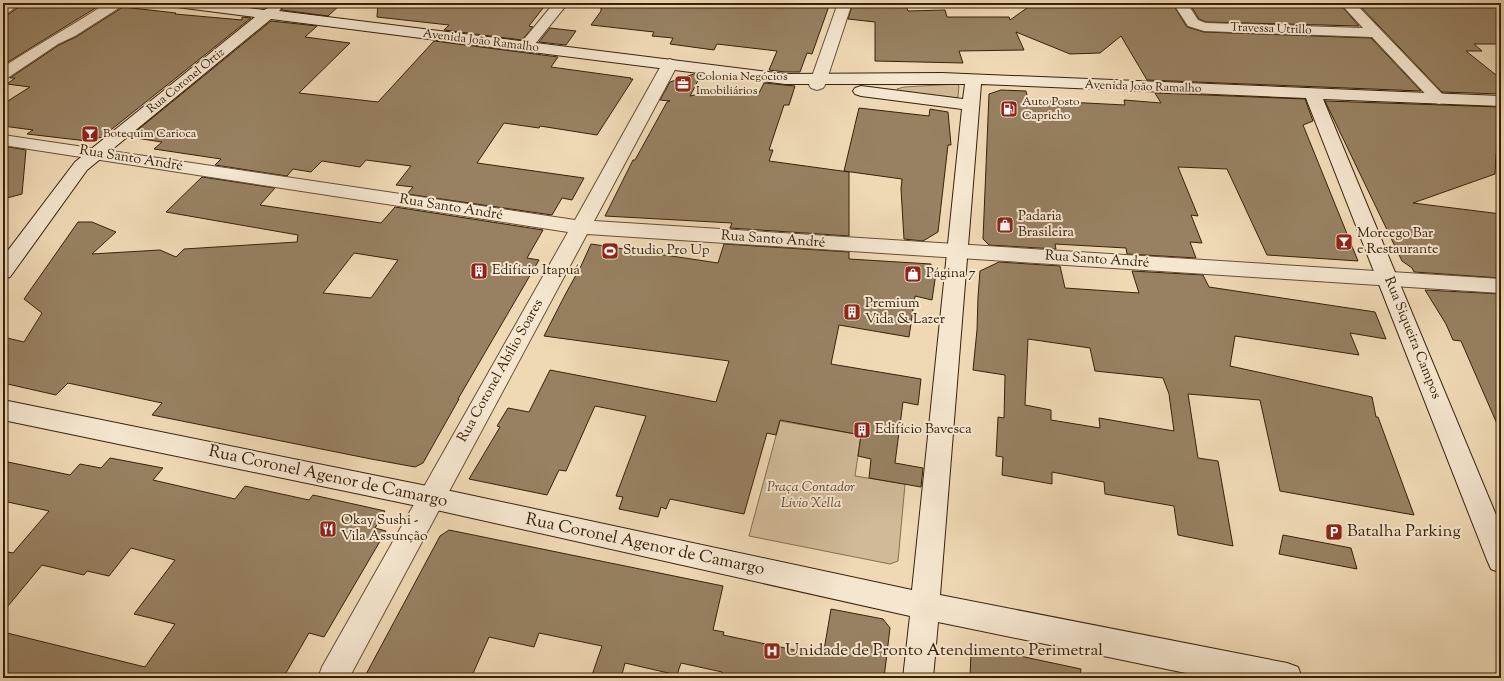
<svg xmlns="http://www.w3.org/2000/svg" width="1504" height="681" viewBox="0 0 1504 681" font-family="'Sorts Mill Goudy',serif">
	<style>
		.green { fill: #d0ba98; stroke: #846e50 }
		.building { fill: #978162; stroke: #372109; fill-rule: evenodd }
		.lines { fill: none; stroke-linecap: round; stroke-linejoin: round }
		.street-casing { stroke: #654f34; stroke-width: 2 }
		.secondary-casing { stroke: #372109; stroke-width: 2 }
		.street { fill: #f5e6cf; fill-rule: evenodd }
		.secondary { fill: #f5e6cf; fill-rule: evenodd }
		.labels { text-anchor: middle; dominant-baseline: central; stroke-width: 4; stroke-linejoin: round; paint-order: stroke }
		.far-street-label { font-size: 12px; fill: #372109; stroke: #f5e6cf }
		.far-poi-label { font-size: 12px; fill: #372109; stroke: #f5e6cf; text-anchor: start }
		.street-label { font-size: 14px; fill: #372109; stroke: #f5e6cf }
		.poi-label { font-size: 14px; fill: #372109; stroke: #f5e6cf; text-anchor: start }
		.park-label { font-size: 14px; font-style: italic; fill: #5d472d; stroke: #f5e6cf }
		.near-street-label { font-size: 17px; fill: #372109; stroke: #f5e6cf }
		.near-poi-label { font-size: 17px; fill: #372109; stroke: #f5e6cf; text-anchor: start }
	</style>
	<rect width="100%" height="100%" fill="#efd9b5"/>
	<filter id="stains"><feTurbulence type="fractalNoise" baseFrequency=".005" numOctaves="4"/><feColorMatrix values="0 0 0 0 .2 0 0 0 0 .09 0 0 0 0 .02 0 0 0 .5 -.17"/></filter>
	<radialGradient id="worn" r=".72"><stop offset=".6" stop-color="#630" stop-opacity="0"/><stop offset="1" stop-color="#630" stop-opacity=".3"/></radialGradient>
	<g class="green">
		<polygon points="957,84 959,86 958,97 955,98 898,91 897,89 904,87"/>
		<polygon points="780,421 861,435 855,476 905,484 898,561 890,564 749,536"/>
	</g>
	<g class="building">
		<polygon points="24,3 90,3 102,4 3,65 3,15 9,14"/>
		<polygon points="243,3 342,3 328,16 282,10 280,5 274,4 264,8 243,6"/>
		<polygon points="378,3 547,3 529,26 533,27 522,40 444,30 449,25 377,17"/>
		<polygon points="601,3 830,3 812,54 807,53 800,72 785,72 769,70 777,51 717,44 714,50 670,44 673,38 652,36 654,32 591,25 601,11"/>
		<polygon points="853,3 905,3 908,11 945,10 947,17 1009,17 1010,20 1034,3 1172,3 1187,27 1204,32 1371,38 1421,91 1147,80 1121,36 1100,53 1070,54 1016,32 1024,50 959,51 963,63 875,61 875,22 848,19"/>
		<polygon points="1189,3 1339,3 1359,26 1206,22 1199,19"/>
		<polygon points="1357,3 1490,3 1501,12 1501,44 1474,44 1482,51 1466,51 1501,79 1501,94 1442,92"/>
		<polygon points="123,7 176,13 175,14 242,20 242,17 251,18 102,137 87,141 27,134 33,130 3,126 3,104 30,87 7,84 15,78 10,78 59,45 76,37"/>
		<polygon points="271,21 317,26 305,37 350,43 299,93 378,102 434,41 558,57 551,67 631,78 630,79 633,79 597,135 540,126 539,128 504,123 477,163 584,178 572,200 562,198 552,215 407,194 413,187 396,185 411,166 366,160 360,167 322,161 311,172 293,169 287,176 215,165 221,159 154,149 162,142 129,137"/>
		<polygon points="550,28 576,31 566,45 539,42"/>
		<polygon points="694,74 701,75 690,96 724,88 726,90 759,93 764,83 795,86 789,105 784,105 769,150 773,150 769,161 849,172 849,236 730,228 732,223 605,216 633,160 635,160 667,102 670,101 660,100 670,82"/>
		<polygon points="1001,90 1026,91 1028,100 1125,105 1124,100 1161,103 1155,93 1305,99 1313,121 1303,125 1358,261 1267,255 1227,169 1178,167 1198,216 1191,215 1202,243 1190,242 1196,258 1127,254 1126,248 1055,244 1056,249 989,245 983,239 989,94"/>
		<polygon points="1325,101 1501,107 1501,153 1496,153 1495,174 1413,203 1501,214 1501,278 1414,272 1412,268 1402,261"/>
		<polygon points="859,108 929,116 930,109 948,112 951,145 948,145 938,232 923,241 904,239 901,189 902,179 844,171"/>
		<polygon points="9,147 26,150 22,194 3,199 3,152"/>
		<path d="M202,177l73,11 -15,17 121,18 14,-16 148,23 -16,28 12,2 -81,139h1l-36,64 -8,4 -44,-8 -219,-44 10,-12 -94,-20 -12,12 -53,-12v-46l21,5 18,-29 -18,-14 54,-77h14l24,10 -24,22 68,-4 16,7 8,-8 113,-7 1,-7 -132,-23zM354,253l44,7 -27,38 -48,-5z"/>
		<polygon points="591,244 718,263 724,244 849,252 849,259 931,264 931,271 936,273 932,300 915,296 909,337 839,325 831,364 921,379 918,405 903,402 895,463 923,468 921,487 869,478 871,459 858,456 861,435 780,420 776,435 767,433 744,514 670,499 666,509 661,507 658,517 619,509 623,497 616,496 646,416 595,406 566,471 559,470 547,495 469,479 500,427 497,426 508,408 529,412 550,370 716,402 729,361 544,336 565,295 581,266"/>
		<path d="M999,262l61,4 5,22 74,5 -7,-22 71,4 6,12 166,25 11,27 -36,-6 9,22 -124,-19 -5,30 142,31 4,20h2l36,98 -134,-24 -20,-91 -72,-6 10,64 20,3 15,85 -55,-11 -4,-29 -69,-12 -1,-12 -52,-10v12l-50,-9 1,-18 -7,-1 2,-39 6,1 1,-43 -32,-5 4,-40 1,-33 2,-26zM1028,339l62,9 5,23 68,7 6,16 5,37 -75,-13 1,10 -49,-8v-10l-26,-5z"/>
		<polygon points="1425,290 1501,294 1501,433 1461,341 1453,340 1446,324"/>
		<polygon points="110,458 163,468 153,480 235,499 245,486 309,500 313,495 385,511 375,528 386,531 324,637 309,633 283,678 3,678 3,632 145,667 175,624 134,614 175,560 131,548 109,576 87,571 84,575 42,565 3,612 3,551 13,553 49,511 3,501 3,461 70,475 80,464 101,468"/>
		<polygon points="449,530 723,586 713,630 724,632 723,635 823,656 831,609 883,619 890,628 884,678 721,678 722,672 681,663 677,675 625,663 621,678 591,678 602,646 539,633 534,647 489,637 471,678 364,678 440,536"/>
		<polygon points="1283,535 1351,548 1357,569 1279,554"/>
		<polygon points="982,648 1081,669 1080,678 970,678 971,651 983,654"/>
	</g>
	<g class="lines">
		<g class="street-casing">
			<g id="street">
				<polygon points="4,3 21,3 8,13 3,14"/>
				<path d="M107,3h17l-2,3 -47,30 -17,8 -49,33 -6,2v-12c34,-22 70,-42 104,-64z"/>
				<polygon points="554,3 568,3 531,49 526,51 521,49 518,46 521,43"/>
				<polygon points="838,3 852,3 825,85 823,88 817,90 811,88 809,85"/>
				<polygon points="1173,3 1187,3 1198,20 1206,23 1363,28 1340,3 1355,3 1447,99 1445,102 1439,104 1433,102 1372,37 1204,31 1188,26"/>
				<polygon points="670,59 675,61 678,64 594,221 1501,279 1501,293 587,234 349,678 318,678 322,667 568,232 3,145 3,135 575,220 662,64 665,61"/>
			</g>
		</g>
		<g class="secondary-casing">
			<polygon id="secondary" points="170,3 211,3 264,10 274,5 279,6 281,9 279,11 785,74 942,73 1501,96 1501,106 1323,99 1501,527 1501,573 1491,569 1487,560 1306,98 981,84 940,595 1287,663 1298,667 1302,678 1210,678 938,622 933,678 903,678 910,616 432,509 3,420 3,400 432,487 912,590 962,109 861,96 855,94 853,91 855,88 861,86 963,99 965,84 785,84 271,19 87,170 10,277 3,279 3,257 75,162 255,17 177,7 172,6"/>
		</g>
		<use href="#street" class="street"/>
		<use href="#secondary" class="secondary"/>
	</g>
	<defs>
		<g id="office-square" transform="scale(0.9)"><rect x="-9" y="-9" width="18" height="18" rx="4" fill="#8f2418" stroke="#f5e6cf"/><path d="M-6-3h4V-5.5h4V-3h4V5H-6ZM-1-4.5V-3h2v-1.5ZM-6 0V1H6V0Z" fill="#fff"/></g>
		<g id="fuel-square" transform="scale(0.9)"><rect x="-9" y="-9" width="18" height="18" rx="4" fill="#8f2418" stroke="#f5e6cf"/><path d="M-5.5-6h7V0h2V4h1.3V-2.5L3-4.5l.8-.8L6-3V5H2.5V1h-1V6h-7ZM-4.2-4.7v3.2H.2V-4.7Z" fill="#fff"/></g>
		<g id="bar-square" transform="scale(0.9)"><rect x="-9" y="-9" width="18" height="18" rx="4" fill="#8f2418" stroke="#f5e6cf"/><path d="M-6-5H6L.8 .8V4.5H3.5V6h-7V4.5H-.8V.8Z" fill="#fff"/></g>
		<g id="shop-square" transform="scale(0.9)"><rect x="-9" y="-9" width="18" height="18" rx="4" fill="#8f2418" stroke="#f5e6cf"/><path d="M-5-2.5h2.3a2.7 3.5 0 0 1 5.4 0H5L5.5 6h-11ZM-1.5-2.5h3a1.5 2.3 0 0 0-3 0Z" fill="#fff"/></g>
		<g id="stadium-square" transform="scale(0.9)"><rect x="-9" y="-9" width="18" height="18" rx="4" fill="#8f2418" stroke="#f5e6cf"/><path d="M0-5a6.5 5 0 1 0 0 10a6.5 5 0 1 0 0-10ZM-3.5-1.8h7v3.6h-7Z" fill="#fff"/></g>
		<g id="building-square" transform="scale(0.9)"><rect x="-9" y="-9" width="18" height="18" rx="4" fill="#8f2418" stroke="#f5e6cf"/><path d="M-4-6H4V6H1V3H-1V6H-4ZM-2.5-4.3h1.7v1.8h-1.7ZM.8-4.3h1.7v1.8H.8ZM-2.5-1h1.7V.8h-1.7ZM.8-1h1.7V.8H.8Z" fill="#fff"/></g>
		<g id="restaurant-square" transform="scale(0.9)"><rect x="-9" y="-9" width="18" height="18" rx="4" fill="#8f2418" stroke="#f5e6cf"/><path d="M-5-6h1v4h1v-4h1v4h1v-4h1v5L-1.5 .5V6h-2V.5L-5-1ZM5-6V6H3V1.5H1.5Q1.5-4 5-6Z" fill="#fff"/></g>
		<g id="parking-square" transform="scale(0.9)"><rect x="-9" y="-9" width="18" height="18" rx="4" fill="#8f2418" stroke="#f5e6cf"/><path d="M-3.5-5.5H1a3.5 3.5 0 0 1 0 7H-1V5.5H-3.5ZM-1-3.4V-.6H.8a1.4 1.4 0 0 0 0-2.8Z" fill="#fff"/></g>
		<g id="hospital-square" transform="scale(0.9)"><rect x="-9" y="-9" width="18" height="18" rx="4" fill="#8f2418" stroke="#f5e6cf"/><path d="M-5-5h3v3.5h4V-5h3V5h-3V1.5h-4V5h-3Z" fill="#fff"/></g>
	</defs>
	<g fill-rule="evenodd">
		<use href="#office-square" x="683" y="84"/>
		<use href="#fuel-square" x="1009" y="109"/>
		<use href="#bar-square" x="90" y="134"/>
		<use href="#shop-square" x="1005" y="225"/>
		<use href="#bar-square" x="1344" y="242"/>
		<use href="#stadium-square" x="610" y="251"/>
		<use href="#building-square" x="479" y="271"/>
		<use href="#shop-square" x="913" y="274"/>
		<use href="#building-square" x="852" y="312"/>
		<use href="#building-square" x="862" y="430"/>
		<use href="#restaurant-square" x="328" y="529"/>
		<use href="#parking-square" x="1334" y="532"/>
		<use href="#hospital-square" x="772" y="651"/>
	</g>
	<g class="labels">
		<g class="far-street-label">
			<text transform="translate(1271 29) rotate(2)">Travessa Utrillo</text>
			<text transform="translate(481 41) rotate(7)">Avenida João Ramalho</text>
			<text transform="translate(186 81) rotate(-39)">Rua Coronel Ortiz</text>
			<text transform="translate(1143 87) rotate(2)">Avenida João Ramalho</text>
		</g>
		<g class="far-poi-label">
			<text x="696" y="77">Colonia Negócios<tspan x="696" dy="14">Imobiliários</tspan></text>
			<text x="1022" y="102">Auto Posto<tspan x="1022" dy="14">Capricho</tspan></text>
			<text x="103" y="134">Botequim Carioca</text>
		</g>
		<g class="street-label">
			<text transform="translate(131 159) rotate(9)">Rua Santo André</text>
			<text transform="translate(451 208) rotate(9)">Rua Santo André</text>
			<text transform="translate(773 240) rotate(4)">Rua Santo André</text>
			<text transform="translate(1097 260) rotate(4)">Rua Santo André</text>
			<text transform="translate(1412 338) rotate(68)">Rua Siqueira Campos</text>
			<text transform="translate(501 371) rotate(-61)">Rua Coronel Abílio Soares</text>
		</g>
		<g class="poi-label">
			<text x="1018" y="217">Padaria<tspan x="1018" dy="16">Brasileira</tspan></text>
			<text x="1357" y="234">Morcego Bar<tspan x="1357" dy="16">e Restaurante</tspan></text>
			<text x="623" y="251">Studio Pro Up</text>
			<text x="492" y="271">Edifício Itapuá</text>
			<text x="926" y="274">Página 7</text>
			<text x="865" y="304">Premium<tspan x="865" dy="16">Vida &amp; Lazer</tspan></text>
			<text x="875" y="430">Edifício Bavesca</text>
			<text x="341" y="521">Okay Sushi -<tspan x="341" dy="16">Vila Assunção</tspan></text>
		</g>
		<g class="park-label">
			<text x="811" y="488">Praça Contador<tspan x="811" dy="16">Lívio Xella</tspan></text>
		</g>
		<g class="near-street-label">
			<text transform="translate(328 477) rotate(12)">Rua Coronel Agenor de Camargo</text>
			<text transform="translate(645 545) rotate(12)">Rua Coronel Agenor de Camargo</text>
		</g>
		<g class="near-poi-label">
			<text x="1347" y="532">Batalha Parking</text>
			<text x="785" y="651">Unidade de Pronto Atendimento Perimetral</text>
		</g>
	</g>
	<rect width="1504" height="681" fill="none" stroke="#efd9b5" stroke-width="16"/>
	<rect x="4" y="4" width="1496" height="673" fill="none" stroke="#372109" stroke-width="2"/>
	<rect x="8" y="8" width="1488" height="665" fill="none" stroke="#372109"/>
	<rect width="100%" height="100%" filter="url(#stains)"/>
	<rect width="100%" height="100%" fill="url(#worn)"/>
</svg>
